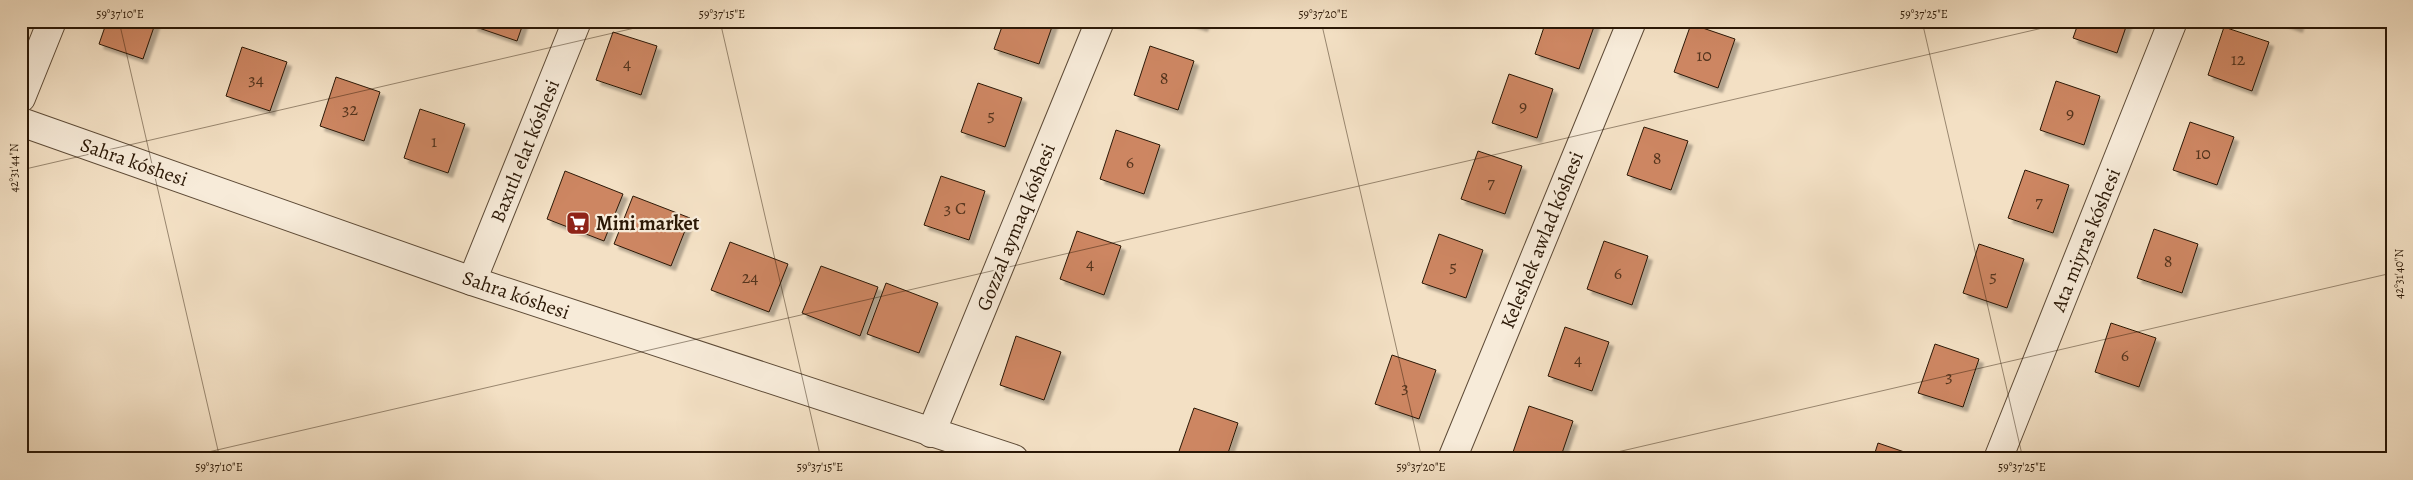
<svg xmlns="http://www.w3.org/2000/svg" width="2413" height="480" viewBox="0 0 2413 480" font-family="Alegreya,serif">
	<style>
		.building { fill: #cd8662; stroke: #2b1806; filter: url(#shadow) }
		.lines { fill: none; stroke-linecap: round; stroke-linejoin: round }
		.minor-casing { stroke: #5d4a36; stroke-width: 30 }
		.minor { stroke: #f7ebd9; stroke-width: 28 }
		.ticks { fill: none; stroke: #2b1806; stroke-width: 1; stroke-opacity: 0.45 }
		.labels { text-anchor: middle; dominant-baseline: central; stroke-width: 4.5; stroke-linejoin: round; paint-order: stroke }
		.number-label { font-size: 18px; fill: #54341d }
		.street-label { font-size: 20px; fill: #2b1806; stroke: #f7ebd9 }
		.poi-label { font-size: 20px; font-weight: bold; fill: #2b1806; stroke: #f7ebd9; text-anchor: start }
		.neatline { fill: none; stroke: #2b1806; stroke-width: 2 }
		.ticks-label { font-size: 12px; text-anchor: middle; fill: #2b1806 }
	</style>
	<defs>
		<filter id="shadow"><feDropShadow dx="4.5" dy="4.5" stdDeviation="1" flood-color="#0004"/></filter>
	</defs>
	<rect width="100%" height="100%" fill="#f3e0c4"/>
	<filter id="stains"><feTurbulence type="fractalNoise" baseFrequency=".004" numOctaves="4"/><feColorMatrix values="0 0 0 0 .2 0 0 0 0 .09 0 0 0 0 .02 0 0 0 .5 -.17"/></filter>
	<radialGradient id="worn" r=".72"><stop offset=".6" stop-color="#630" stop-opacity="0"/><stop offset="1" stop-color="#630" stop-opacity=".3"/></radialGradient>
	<g class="building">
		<polygon points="107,21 156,21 143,59 99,44"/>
		<polygon points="475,21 524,21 517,41 473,26"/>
		<polygon points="1004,21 1054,21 1039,64 994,49"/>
		<polygon points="1185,21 1205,21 1203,27"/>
		<polygon points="1546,21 1596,21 1579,69 1535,54"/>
		<polygon points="2079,21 2128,21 2117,53 2073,38"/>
		<polygon points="2279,21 2300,21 2298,28"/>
		<polygon points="1691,24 1735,39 1718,88 1674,72"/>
		<polygon points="2224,27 2269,42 2252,91 2208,75"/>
		<polygon points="613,32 657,46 641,95 596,80"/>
		<polygon points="1150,46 1194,61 1178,110 1134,95"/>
		<polygon points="242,47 287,62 270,111 226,96"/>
		<polygon points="1509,74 1553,89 1537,138 1492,123"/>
		<polygon points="336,77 380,92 364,141 320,126"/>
		<polygon points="2056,81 2100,96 2084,145 2040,130"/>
		<polygon points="978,83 1022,98 1005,147 961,132"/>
		<polygon points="420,109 465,124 448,173 404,158"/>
		<polygon points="2190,122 2234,137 2217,185 2173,170"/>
		<polygon points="1644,127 1688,141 1671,190 1627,175"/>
		<polygon points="1116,130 1160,145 1144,194 1100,179"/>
		<polygon points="1478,151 1522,166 1505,214 1461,199"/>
		<polygon points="2025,170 2069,185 2053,233 2008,218"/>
		<polygon points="565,171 623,194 604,241 547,219"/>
		<polygon points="941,176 985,191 969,240 924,225"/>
		<polygon points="633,196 690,218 671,266 614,244"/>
		<polygon points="2154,229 2198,244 2182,293 2137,278"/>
		<polygon points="1077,231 1121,246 1104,295 1060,279"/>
		<polygon points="1439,234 1483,250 1466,298 1422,283"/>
		<polygon points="1604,241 1648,256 1632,305 1587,289"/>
		<polygon points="730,242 788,264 769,312 711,290"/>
		<polygon points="1979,244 2024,259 2007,308 1963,293"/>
		<polygon points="821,266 878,287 860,336 802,313"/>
		<polygon points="886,283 938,303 919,353 867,334"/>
		<polygon points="2111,323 2156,338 2139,387 2095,372"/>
		<polygon points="1565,327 1609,342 1592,391 1548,376"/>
		<polygon points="1016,336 1061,352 1044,400 1000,385"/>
		<polygon points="1935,344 1979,359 1963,407 1918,393"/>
		<polygon points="1392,355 1436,370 1419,419 1375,404"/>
		<polygon points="1529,406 1573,421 1560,459 1524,459 1512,455"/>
		<polygon points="1194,408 1238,423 1226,459 1177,457"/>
		<polygon points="1878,443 1922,458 1873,459"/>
		<polygon points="2040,452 2059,459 2037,459"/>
	</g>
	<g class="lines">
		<g class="minor-casing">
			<g id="minor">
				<polyline points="21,98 52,21"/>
				<polyline points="21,122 472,281 1014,459"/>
				<polyline points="472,281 577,21"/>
				<polyline points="931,433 1100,21"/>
				<polyline points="1452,459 1632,21"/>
				<polyline points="1998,459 2173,21"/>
			</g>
		</g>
		<use href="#minor" class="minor"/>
	</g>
	<path class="ticks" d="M119,21l101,438M720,21l101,438M1321,21l101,438M1922,21l101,438M21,170l644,-149M178,459l1895,-438M1587,459l805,-186"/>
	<defs>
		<g id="supermarket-square" transform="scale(1.25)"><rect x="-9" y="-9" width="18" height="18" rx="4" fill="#8f2418" stroke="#f7ebd9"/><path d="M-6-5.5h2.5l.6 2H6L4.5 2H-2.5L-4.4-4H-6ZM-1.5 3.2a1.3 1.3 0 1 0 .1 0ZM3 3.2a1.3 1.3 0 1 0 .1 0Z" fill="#fff"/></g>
	</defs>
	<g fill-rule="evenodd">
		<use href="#supermarket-square" x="578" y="223"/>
	</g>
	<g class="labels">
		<g class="number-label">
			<text x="1704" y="55">10</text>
			<text x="2238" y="59">12</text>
			<text x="627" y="63">4</text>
			<text x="1164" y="78">8</text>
			<text x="256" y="79">34</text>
			<text x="1523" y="106">9</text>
			<text x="350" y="109">32</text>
			<text x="2070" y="113">9</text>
			<text x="991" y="115">5</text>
			<text x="434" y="141">1</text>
			<text x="2203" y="153">10</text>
			<text x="1657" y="158">8</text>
			<text x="1130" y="162">6</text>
			<text x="1491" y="182">7</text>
			<text x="2039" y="201">7</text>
			<text x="955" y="208">3 С</text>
			<text x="2168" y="261">8</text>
			<text x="1090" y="263">4</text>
			<text x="1453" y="266">5</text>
			<text x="1618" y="273">6</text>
			<text x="1993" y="276">5</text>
			<text x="750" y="277">24</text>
			<text x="2125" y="355">6</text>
			<text x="1578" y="359">4</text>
			<text x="1949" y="376">3</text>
			<text x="1405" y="387">3</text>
		</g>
		<g class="street-label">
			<text transform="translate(525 151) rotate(-68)">Baxıtlı elat kóshesi</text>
			<text transform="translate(134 162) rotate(19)">Sahra kóshesi</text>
			<text transform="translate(1016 227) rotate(-68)">Gozzal aymaq kóshesi</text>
			<text transform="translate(1542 240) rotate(-68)">Keleshek awlad kóshesi</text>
			<text transform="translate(2086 240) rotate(-68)">Ata miyras kóshesi</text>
			<text transform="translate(516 295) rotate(19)">Sahra kóshesi</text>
		</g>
		<g class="poi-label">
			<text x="596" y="223">Mini market</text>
		</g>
	</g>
	<rect width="2413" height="480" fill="none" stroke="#f3e0c4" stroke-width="55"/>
	<rect x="28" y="28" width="2358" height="424" class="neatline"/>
	<g class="ticks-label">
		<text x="120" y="18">59°37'10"E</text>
		<text x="722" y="18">59°37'15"E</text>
		<text x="1323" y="18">59°37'20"E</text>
		<text x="1924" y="18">59°37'25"E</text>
		<text transform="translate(14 168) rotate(-90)" y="4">42°31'44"N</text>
		<text transform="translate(2399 274) rotate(-90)" y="4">42°31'40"N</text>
		<text x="219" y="471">59°37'10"E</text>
		<text x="820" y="471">59°37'15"E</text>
		<text x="1421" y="471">59°37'20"E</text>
		<text x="2022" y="471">59°37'25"E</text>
	</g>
	<rect width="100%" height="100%" filter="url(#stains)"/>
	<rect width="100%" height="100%" fill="url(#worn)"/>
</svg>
